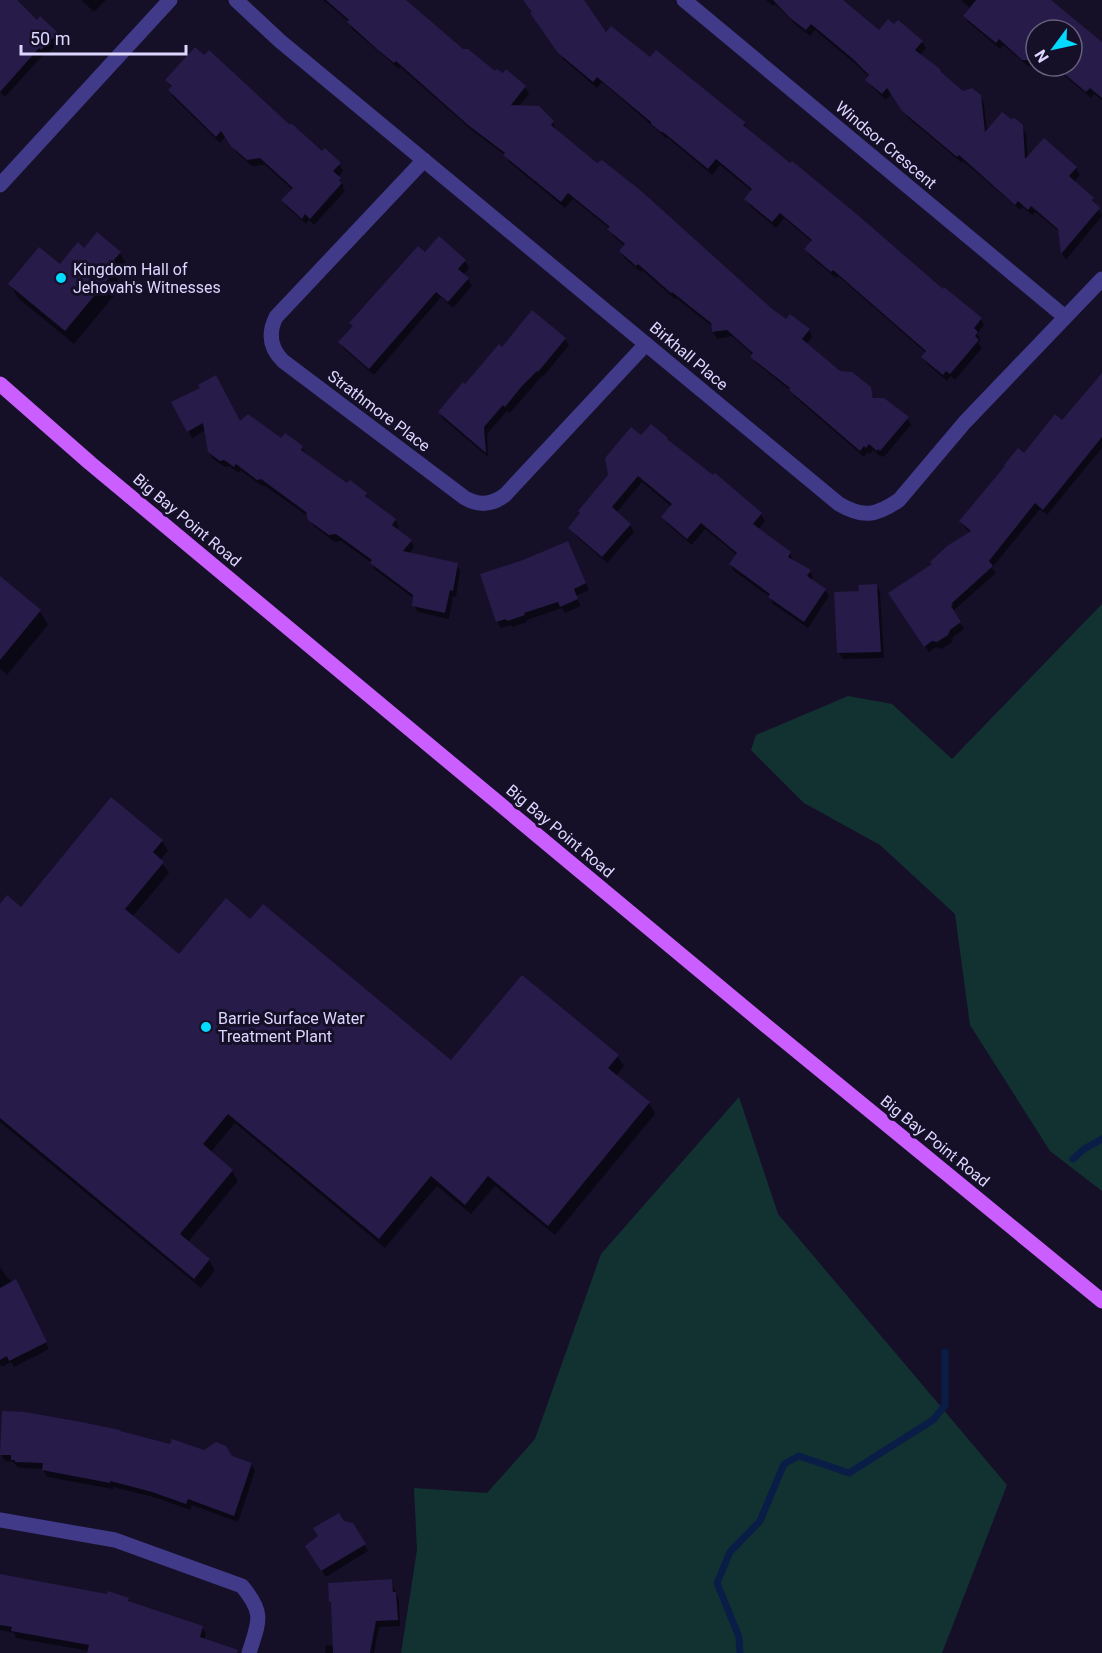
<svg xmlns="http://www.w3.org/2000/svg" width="1102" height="1653" viewBox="0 0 1102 1653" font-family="Roboto,sans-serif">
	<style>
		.green { fill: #123232 }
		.shadow { fill: #0007 }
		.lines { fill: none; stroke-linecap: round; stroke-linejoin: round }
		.stream { stroke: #0a1d47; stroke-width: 7 }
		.building { fill: #271b49 }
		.street { stroke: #413a88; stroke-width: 15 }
		.primary { stroke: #ca5eff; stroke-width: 15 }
		.poi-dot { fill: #03daff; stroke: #151028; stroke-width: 2 }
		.labels { text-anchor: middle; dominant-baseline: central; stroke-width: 6; stroke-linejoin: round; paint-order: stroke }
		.street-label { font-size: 16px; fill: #ddd7ff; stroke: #151028 }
		.poi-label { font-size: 16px; fill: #ddd7ff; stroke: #151028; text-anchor: start }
	</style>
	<rect width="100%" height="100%" fill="#151028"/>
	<g class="green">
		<polygon points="1102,604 1102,1191 1050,1151 970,1025 955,914 880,845 804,803 751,750 756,735 848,696 892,704 952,759"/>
		<polygon points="739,1097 778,1214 1007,1485 942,1653 401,1653 417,1550 414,1488 487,1493 535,1439 601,1254"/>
	</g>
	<g class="shadow">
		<polygon points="7,0 14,0 37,22 56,34 60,41 45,56 44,54 5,97 0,92 0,7"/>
		<polygon points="81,0 106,0 94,12"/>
		<polygon points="323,0 382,0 495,73 525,87 529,94 518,107 552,122 556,129 555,131 786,321 809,330 812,337 806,344 840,372 870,388 875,400 907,418 911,425 884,457 882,455 881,457 873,450 870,454 868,452 864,457 795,397 792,392 756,363 752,357 753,355 732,336 717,339 713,332 713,327 676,298 675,299 642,270 641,272 624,258 621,251 625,246 613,236 610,229 573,199 565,208 509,162 506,156 474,132 400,67 399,69 352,29 349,22"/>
		<polygon points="533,0 582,0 606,35 650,59 745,124 748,130 943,291 981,319 984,325 977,334 981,340 978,343 982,348 955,380 951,376 947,381 927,364 923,357 926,353 838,276 836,278 810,256 806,250 812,242 784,218 776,228 750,206 746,199 752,191 720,165 712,175 668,138 666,138 602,82 597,88 564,60 537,22"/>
		<polygon points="766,0 841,0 879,32 922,42 926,48 920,55 963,92 980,96 984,104 987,132 1022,126 1026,134 1028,159 1044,140 1076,168 1080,175 1074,182 1093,199 1102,216 1066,260 1062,254 1060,232 1035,212 1033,215 1022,207 1020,210 963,161 962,163 908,118 892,93 886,100 871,86 867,80 869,77 858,66 815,30 810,36 796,25 775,4 773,6"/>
		<polygon points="961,0 1049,0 1102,44 1102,100 1094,94 1091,98 1053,66 1072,66 1072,30 1036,30 1036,66 1050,66 1042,75 1031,66 1028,66 1003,45 1000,49 968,22 964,15 970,8"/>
		<polygon points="167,80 290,127 322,153 339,164 343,171 338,177 344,186 342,187 345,191 314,225 309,220 306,224 287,207 283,201 293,190 265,165 252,166 237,153 226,136 220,143 173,97 169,90 172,88"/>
		<polygon points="439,238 465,261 469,268 463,275 468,279 472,286 453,308 441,297 374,375 344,349 340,343 354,327 351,323 425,255"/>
		<polygon points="85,250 120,253 128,267 117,280 121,287 74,344 18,298 10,284 60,266"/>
		<polygon points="565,339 569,345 543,377 542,376 510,413 507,411 487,434 488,457 443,419 440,412 502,349"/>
		<polygon points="1102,375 1102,448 1047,515 1040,509 992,568 996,573 954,610 955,612 954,613 964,629 953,637 952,642 942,649 936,647 929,652 894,600 971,533 965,528 961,521 1024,455 1063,422"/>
		<polygon points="173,403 240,423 302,448 306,454 347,486 366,494 370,502 395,520 399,527 397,530 411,541 414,547 409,554 456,564 460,571 456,597 453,596 449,619 418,612 414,606 415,599 375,570 372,563 341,541 334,542 314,526 309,517 265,486 262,486 240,470 239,473 229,466 225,467 213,459 209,452 206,430 192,438"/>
		<polygon points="641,437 667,439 761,514 765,521 758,530 790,553 793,561 810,571 813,578 811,581 825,590 829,596 808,628 773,604 770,597 734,571 730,564 737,555 705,529 692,545 667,524 663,517 672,507 642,482 616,513 630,525 634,532 607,563 577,537 573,530"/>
		<polygon points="571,549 589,590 576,596 581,606 565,613 562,608 527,620 527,622 512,627 511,625 501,628 497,621 523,562"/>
		<polygon points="0,578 40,611 48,625 7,675 0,669"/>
		<polygon points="876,585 880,592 884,658 843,659 839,653 860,592"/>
		<polygon points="162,841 168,851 160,860 169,873 132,917 180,956 251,921 452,1062 617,1056 624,1066 616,1076 649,1103 655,1114 555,1235 495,1186 471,1214 437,1186 385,1248 235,1123 210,1153 232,1171 238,1181 188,1242 209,1260 215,1270 201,1288 0,1122 0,906 21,909"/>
		<polygon points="0,1267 8,1279 9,1278 12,1283 19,1287 49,1349 14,1367 11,1362 2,1367 0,1364"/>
		<polygon points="171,1446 204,1451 251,1464 255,1471 238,1522 192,1505 190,1510 157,1498 113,1487 113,1489 47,1477 43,1469 20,1468 16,1466 14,1462 5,1461 1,1454"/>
		<polygon points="343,1523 352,1524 368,1551 326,1577 307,1546"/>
		<polygon points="0,1576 128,1599 130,1603 202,1627 206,1634 204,1640 213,1653 91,1653 89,1651 16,1638 14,1633 0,1630"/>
		<polygon points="391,1581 399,1600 400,1626 379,1627 374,1653 325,1653 326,1645 334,1646 332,1605 330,1602"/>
	</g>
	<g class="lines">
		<g class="stream">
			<polyline points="1073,1159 1084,1149 1102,1139"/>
			<polyline points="740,1653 739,1637 717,1583 730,1552 760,1521 784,1464 799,1456 849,1473 933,1420 945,1405 945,1352"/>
		</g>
	</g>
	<g class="building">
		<polygon points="0,0 17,0 37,20 40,16 58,33 41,50 39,48 0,92"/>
		<polygon points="326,0 406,0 463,49 468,49 495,71 497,69 503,73 506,69 526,86 511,105 539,106 554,121 551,125 597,163 602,160 640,190 771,308 786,319 790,314 810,329 802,339 840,371 852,372 871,387 873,398 884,398 909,417 880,451 878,449 877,451 869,444 866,448 864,446 860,451 789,390 790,388 750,357 753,353 727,330 712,332 711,323 672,292 671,293 638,264 636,266 619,251 625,244 607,229 610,227 568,193 561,202 503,155 505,153 468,125 396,61 394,63 378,50 347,22 349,20"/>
		<polygon points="523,0 584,0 606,32 611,26 650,57 656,50 746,123 743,125 790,163 792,161 853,211 943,289 944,287 982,318 974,328 978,332 975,336 979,340 950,374 946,371 943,375 921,357 926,351 833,270 831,272 804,249 812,240 780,213 772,222 744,199 752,189 716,159 708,169 663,132 661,132 651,124 651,122 597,77 593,82 558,53 530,13 532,12"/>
		<polygon points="773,0 843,0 879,30 888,19 894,24 898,20 923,41 915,50 940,69 941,72 963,91 972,88 981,95 985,132 1002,112 1011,119 1015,118 1023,125 1025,159 1044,138 1077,167 1069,176 1094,198 1092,200 1100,208 1061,254 1058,229 1031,206 1028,210 1018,201 1015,205 959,155 957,157 902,111 887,88 882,94 865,80 869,75 853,59 811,24 806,30 790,18"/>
		<polygon points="976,0 1051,0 1102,42 1102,98 1090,88 1086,92 1055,66 1072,66 1072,30 1036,30 1036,60 1022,60 999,39 996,43 963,16"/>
		<polygon points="195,47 204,55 209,50 290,125 291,123 322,151 325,148 341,163 333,171 341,178 339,180 342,183 310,219 305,214 302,219 281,200 293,188 260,158 247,160 231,146 221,131 216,137 168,90 172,86 165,80"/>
		<polygon points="97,232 121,252 108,267 114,272 65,331 8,284 39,247 60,264 78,242 84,248"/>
		<polygon points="439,236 466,260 458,269 469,278 448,302 436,292 369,369 338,342 353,326 349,323 418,246 425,252"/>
		<polygon points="532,310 566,338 538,372 537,371 522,386 505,407 503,405 484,427 486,453 438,412 463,382 465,384 499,344 502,347"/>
		<polygon points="1102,373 1102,437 1043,510 1035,503 989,561 993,566 952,603 953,605 951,606 961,622 950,630 948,635 937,642 932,641 924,647 888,593 932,564 930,562 947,546 971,531 959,521 1005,466 1004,465 1018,448 1024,453 1055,414 1062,420"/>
		<polygon points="216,375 240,421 248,414 281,438 285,433 303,446 301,450 347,483 350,480 367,493 365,496 396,519 392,525 412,540 403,551 458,563 453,591 450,590 445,613 412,606 413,595 370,563 372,560 336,534 329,535 308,520 306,512 261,479 257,480 236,464 234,467 224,460 220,461 208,452 203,423 187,432 171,402 200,388 198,385"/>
		<polygon points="651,424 668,438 667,439 713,475 715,473 762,513 753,524 791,552 788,557 811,570 807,576 826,589 804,622 768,597 770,594 729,564 737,553 701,523 687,539 661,517 672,504 638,476 612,507 631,524 602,557 568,528 580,513 578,511 608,475 605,458 631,427 641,435"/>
		<polygon points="568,541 586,583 574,589 578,599 560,607 558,602 524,613 525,615 507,621 506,619 496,622 480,574 523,560"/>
		<polygon points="0,576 41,610 0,660"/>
		<polygon points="877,584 881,652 837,653 834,592 859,591 858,585"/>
		<polygon points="111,797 163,840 153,852 164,862 125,909 179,954 226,898 250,919 263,904 451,1060 522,975 619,1055 608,1068 650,1102 548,1226 488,1176 465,1205 431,1176 379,1239 228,1114 203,1144 233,1170 180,1234 210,1259 194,1279 0,1118 0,904 7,895 21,907"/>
		<polygon points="16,1279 47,1342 9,1361 7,1356 0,1360 0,1288"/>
		<polygon points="2,1411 25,1412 81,1422 120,1430 120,1431 170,1444 172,1439 204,1450 216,1442 226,1446 232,1456 252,1463 234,1516 188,1499 186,1504 152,1492 110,1481 110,1483 42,1470 43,1463 15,1462 15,1460 11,1460 11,1455 0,1455"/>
		<polygon points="339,1513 344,1521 353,1523 366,1544 321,1571 305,1546 318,1536 313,1528"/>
		<polygon points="0,1574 107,1594 108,1591 129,1598 128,1601 203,1626 200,1637 238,1650 237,1653 87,1653 89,1645 11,1631 12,1627 0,1625"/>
		<polygon points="392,1579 393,1592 396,1592 398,1620 376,1621 370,1653 333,1653 331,1602 329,1602 328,1583"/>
	</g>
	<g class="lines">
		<g class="street">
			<path d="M236,0l44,41 559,463c24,14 37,12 60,-4l66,-78 137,-143"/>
			<polyline points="684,0 1065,317"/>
			<path d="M424,160l-148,157c-8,16 -6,31 7,44l182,137c14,8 27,7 40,-3l141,-151"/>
			<polyline points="0,185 170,0"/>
			<path d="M0,1520l115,20 127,46c23,28 17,35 7,67"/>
		</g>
		<polyline class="primary" points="0,384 90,463 764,1024 1102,1301"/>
	</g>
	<g class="poi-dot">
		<circle cx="61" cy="278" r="6"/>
		<circle cx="206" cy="1027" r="6"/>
	</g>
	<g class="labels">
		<g class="street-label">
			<text transform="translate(886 145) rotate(40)">Windsor Crescent</text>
			<text transform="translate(689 356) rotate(40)">Birkhall Place</text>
			<text transform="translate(379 411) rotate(37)">Strathmore Place</text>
			<text transform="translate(187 520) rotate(40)">Big Bay Point Road</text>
			<text transform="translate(560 831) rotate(40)">Big Bay Point Road</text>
			<text transform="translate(935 1141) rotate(39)">Big Bay Point Road</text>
		</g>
		<g class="poi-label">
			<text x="73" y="269">Kingdom Hall of<tspan x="73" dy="18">Jehovah's Witnesses</tspan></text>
			<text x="218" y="1018">Barrie Surface Water<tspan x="218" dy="18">Treatment Plant</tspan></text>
		</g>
	</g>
	<g transform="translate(1054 48) rotate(237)"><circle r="28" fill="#151028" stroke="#65607e" stroke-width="1.5"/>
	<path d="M0-4.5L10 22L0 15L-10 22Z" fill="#03daff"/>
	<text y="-9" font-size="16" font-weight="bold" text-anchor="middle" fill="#ddd7ff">N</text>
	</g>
	<path d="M21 45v9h165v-9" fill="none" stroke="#ddd7ff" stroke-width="3"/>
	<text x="30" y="45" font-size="18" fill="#ddd7ff" stroke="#151028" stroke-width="4.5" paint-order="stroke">50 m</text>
</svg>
